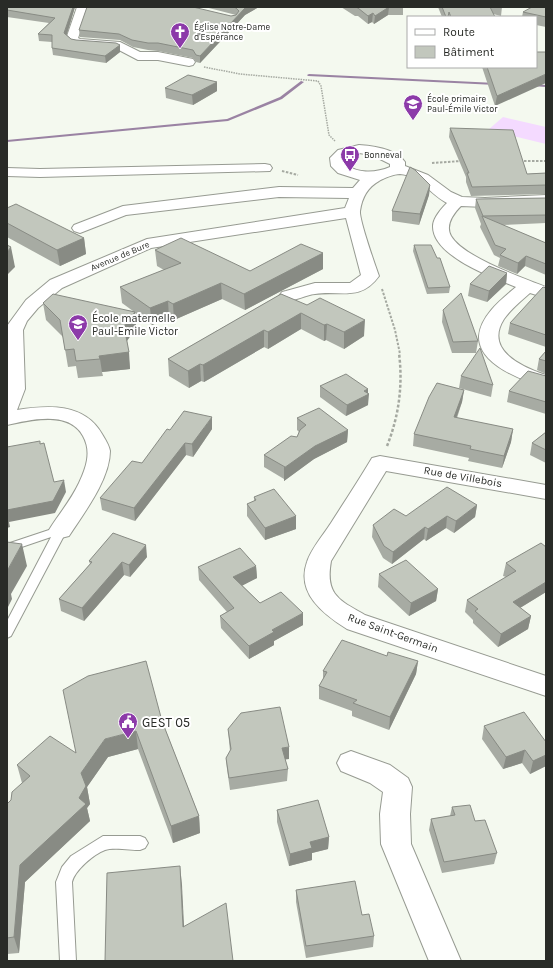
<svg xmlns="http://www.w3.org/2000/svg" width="553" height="968" viewBox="0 0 553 968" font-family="Karla,sans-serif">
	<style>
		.green { fill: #f4daff }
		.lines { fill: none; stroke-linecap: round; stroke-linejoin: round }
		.stream { fill: #9a83a3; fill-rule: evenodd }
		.service-casing { stroke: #979b92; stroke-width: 2 }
		.minor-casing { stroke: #979b92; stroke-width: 2 }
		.path-far2 { stroke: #a5a9a1; stroke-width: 1.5; stroke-dasharray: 1.5 1; stroke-linecap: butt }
		.path-far1 { stroke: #a5a9a1; stroke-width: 2; stroke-dasharray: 2.5 1.5; stroke-linecap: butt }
		.path { stroke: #a5a9a1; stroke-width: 2.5; stroke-dasharray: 3 2; stroke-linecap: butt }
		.service { fill: #fff; fill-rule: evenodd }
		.minor { fill: #fff; fill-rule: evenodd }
		.wall { fill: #a7aba3 }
		.shaded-wall { fill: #888b84 }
		.building { fill: #c2c7bd; stroke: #888b84 }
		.labels { text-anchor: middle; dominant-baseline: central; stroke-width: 4; stroke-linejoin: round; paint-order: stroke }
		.far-poi-label { font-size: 9px; fill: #292b27; stroke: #fff; text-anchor: start }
		.far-street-label { font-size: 9px; fill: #292b27; stroke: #fff }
		.poi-label { font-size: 11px; fill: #292b27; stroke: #fff; text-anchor: start }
		.street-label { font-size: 11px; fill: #292b27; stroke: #fff }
		.near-poi-label { font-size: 13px; fill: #292b27; stroke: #fff; text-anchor: start }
	</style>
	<rect width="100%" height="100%" fill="#f4f9ef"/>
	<polygon class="green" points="503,117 546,127 546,144 488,130"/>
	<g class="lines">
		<g class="stream">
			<polygon points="309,74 496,83 498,84 496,85 308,76 307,75"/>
			<polygon points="301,81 304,82 282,99 228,121 7,142 7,140 227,119 280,97"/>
			<polygon points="531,84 546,85 546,87 532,86 531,86"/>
		</g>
		<g class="service-casing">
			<g id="service">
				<polygon points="61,526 65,527 67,530 11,636 7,638 7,621 51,537 7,552 7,544"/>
				<path d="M103,836h37l5,2 3,5 -3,5 -5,2c-9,0 -27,-3 -35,0 -11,4 -30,20 -33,32l4,79h-16l-4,-79 6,-15 9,-11z"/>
			</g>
		</g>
		<g class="minor-casing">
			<g id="minor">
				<polygon points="77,7 89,7 78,38 80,39 120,42 140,52 158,52 193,59 195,62 193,65 189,66 158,60 138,60 117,49 77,46 73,45 66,39"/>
				<path d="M359,145c15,1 37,4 46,17v4l23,9 23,17 11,5 23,1 61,-3v10l-61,2 -24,-1c-8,8 -16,19 -10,30 12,21 72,42 95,51v11l-16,-5c-9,8 -19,16 -26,26 -20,31 18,48 42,56v12c-22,-6 -68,-22 -67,-51 2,-21 23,-37 37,-49 -22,-9 -84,-31 -83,-61 0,-8 9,-18 14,-23 -16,-8 -28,-28 -47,-29 -6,0 -16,4 -21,7 -11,6 -17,16 -19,30 -1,8 15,54 19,65 -19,26 -38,14 -64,18 -11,1 -22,9 -33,6l-3,-4 3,-4 4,-1 29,-8h35l11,-8 -15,-57 -195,30 -89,40 -24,20 -11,13 -4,9 2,59 -8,21c32,-5 67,-7 85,24 3,5 7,11 8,17 0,28 -26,62 -41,85l-8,2 -8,-2 -4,-6c10,-16 22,-30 30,-47 7,-15 13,-31 4,-47 -14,-26 -53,-16 -76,-11v-99l19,-26 24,-20 97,-41 198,-31 4,-10 -70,-1 -153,18 -46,18 -6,-2 -2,-3 2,-3 49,-19 156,-19 74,1 7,-8 -22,-7 -7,-7 -1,-8 8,-8zM359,153l13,2 18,9v3c-14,6 -32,7 -45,-3l-1,-5 5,-3z"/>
				<polygon points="265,164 270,165 272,168 270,171 40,177 7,176 7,168 40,169"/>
				<path d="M380,456l166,29v14l-160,-28 -55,90c-6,34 8,39 34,54l181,61v20l-199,-67c-24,-15 -51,-36 -40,-67 4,-13 17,-28 24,-39 14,-22 28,-43 41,-65z"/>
				<polygon points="351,751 390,765 408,778 412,787 410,814 411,844 461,961 429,961 381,844 380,814 383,792 370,783 341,771 337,763 341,755"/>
			</g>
		</g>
		<polyline class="path-far2" points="204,67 240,74 318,81 321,86 329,135 335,141"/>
		<g class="path-far1">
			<polyline points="520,161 546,161"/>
			<polyline points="432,163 461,161"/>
			<polyline points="282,171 298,175"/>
			<polyline points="382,289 395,330 400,354"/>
		</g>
		<path class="path" d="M387,446c12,-30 16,-61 12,-93"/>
		<use href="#service" class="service"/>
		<use href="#minor" class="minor"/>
	</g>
	<g class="wall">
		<polygon points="7,7 75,7 67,35 71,39 76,40 120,45 120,52 106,63 53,55 52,48 52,42 39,41 38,34 49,23 7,17"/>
		<polygon points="205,7 259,7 245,15 200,63 196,62 193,58 158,51 148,50 133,47 120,40 80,37 79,30 231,16 236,15"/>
		<polygon points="341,7 403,7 403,15 388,15 374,24 372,22 368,24 358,16 355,16"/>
		<polygon points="438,7 502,7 501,16 493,14 495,17 442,17"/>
		<polygon points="546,7 546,27 536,25 536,17 522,17 523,12"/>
		<polygon points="482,67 536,67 495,106"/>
		<polygon points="165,88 217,91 193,105 166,98"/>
		<polygon points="450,128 527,174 546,173 546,194 471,196 466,182 466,177 449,137"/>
		<polygon points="430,185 429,195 419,225 392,221 392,211"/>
		<polygon points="546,198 546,223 502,225 546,243 546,275 525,266 517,274 498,266 500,258 494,255 480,227 481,224 475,208 476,199"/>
		<polygon points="7,208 84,238 86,254 60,266 7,237"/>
		<polygon points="414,245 450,287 449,293 427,294 413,251"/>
		<polygon points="155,250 250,271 323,253 323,269 245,310 222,299 174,320 169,318 152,325 135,313 136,328 127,341 130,369 102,372 103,376 78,378 76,366 68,367 63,337 46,320 43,303 133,311 122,303 120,287 164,270 157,266"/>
		<polygon points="507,273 506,284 487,302 468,296 470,284"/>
		<polygon points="546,288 546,347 508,334 510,323"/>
		<polygon points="281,294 364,336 344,349 326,340 324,341 301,329 268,349 264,347 204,382 201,381 189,388 169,376 168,359"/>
		<polygon points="443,310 478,341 476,353 452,353 442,322"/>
		<polygon points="546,351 546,374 537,370 539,359"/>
		<polygon points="461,376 493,385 491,397 459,388"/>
		<polygon points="546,376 546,414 507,402 509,391"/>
		<polygon points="320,386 368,389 368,405 346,416 320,397"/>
		<polygon points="464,390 462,402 457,418 513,429 511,442 502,468 468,461 469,458 413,446 414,434"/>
		<polygon points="297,418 348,430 347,442 314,459 284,481 284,479 264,467 264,455 297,437 299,432 297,430"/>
		<polygon points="212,429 193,457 186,455 135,521 102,510 100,498 142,463 170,430"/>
		<polygon points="546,432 546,463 530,455 532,443"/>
		<polygon points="254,497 296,516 296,529 265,540 247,516 247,504 254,501"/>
		<polygon points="477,505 475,517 454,533 446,528 426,541 424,539 392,564 383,558 372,537 373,525 406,516"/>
		<polygon points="546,547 546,592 520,608 531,616 528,629 498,647 473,623 473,620 465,612 467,600 506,577 503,576 506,563"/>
		<polygon points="147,557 130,577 124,575 84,621 61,611 59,599 90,564 89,561"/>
		<polygon points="256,566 257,578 242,585 260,603 303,625 274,641 274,645 249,659 221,628 220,616 227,612 199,580 198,567"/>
		<polygon points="379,574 438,589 436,601 409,616 378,587"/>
		<polygon points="387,656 418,661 416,674 389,730 352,716 352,711 319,699 319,686 323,680 323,671"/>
		<polygon points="162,721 199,816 200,833 173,843 138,749 108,757 87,787 90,804 87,808 90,821 25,882 19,953 7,954 7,804 11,800 22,783 17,765 76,753"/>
		<polygon points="484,726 546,742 546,766 530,774 522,763 503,769 482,739"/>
		<polygon points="228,729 289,759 285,759 288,769 287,781 230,790 227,769 226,758 230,751 229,741"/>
		<polygon points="452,807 475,821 497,853 494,864 442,873 429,830 431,819 450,816"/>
		<polygon points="277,810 329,837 328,849 312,853 312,860 289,866 277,822"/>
		<polygon points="296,890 362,915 374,936 373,947 306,958 296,902"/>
	</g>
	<g class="shaded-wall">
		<polygon points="73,7 75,7 65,40 64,33"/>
		<polygon points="246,7 259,7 245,15 200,63 200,56 245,8"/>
		<polygon points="389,7 388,15 374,24 375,16"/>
		<polygon points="373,13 372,22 368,24 368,16"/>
		<polygon points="120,45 120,52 106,63 105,56"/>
		<polygon points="546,74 546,83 495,106 497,96"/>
		<polygon points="217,82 217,91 193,105 192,95"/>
		<polygon points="430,185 429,195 419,225 420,214"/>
		<polygon points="84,238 86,254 60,266 57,250"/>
		<polygon points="11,247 15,267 7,275 7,252"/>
		<polygon points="323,253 323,269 245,310 244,294"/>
		<polygon points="526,256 525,266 517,274 518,263"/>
		<polygon points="507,273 506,284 487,302 489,291"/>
		<polygon points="221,283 222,299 174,320 173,304"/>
		<polygon points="168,301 169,318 152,325 150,308"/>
		<polygon points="135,312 136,328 126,342 124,326"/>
		<polygon points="301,313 301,329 268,349 268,332"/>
		<polygon points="365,320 364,336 344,349 344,332"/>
		<polygon points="327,324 326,340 324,341 324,325"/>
		<polygon points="264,330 264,347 204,382 203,365"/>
		<polygon points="129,352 130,369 102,372 100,359 99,356"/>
		<polygon points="200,364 201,381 189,388 188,371"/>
		<polygon points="368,389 368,394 369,394 368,405 346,416 347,405 364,391"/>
		<polygon points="464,390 462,402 452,429 454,417"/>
		<polygon points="212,417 212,429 193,457 192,444"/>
		<polygon points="513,429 511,442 502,468 504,456"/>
		<polygon points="348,430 347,442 314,459 284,481 284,468 315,446"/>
		<polygon points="185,443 186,455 135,521 134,508"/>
		<polygon points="64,480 66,492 55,513 9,522 10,527 7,528 7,510"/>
		<polygon points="477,505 475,517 454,533 456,521"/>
		<polygon points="296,516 296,529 265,540 265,528"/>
		<polygon points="447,516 446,528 426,541 428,529"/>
		<polygon points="425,527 424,539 392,564 393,552"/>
		<polygon points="22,544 27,566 11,594 12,599 7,609 7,571"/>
		<polygon points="146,545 147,557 130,577 129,565"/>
		<polygon points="122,562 124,575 84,621 82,608"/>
		<polygon points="256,566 257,578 234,590 233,577"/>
		<polygon points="546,582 546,592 510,614 513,602"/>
		<polygon points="438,589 436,601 409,616 411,603"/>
		<polygon points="303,613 303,625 274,641 274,645 249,659 249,646 272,630"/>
		<polygon points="531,616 528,629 498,647 501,634"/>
		<polygon points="418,661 416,674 389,730 390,717"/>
		<polygon points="136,731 138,749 108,757 87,787 90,804 87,808 90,821 25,882 19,953 14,937 20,865 79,798 81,773 105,739"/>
		<polygon points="289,747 289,759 282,760 282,748"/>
		<polygon points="525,750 522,763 503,769 506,757"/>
		<polygon points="546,755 546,766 530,774 533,761"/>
		<polygon points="199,816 200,833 173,843 171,826"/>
		<polygon points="329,837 328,849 312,853 312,860 289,866 290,854 310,842"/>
		<polygon points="180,866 182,885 185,945 183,927"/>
	</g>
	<g class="building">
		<polygon points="7,7 73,7 64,33 71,39 76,40 116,43 120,45 105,56 52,48 52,35 38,34 55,18 7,10"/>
		<polygon points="87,7 193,7 231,16 236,15 239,11 236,8 233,7 246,7 245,8 200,56 196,55 193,50 158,43 148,43 132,40 119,34 79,30"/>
		<polygon points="355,7 389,7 375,16 373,13 368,16 358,8"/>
		<polygon points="442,7 490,7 495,17 451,17 449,12 448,17 446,17"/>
		<polygon points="532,7 546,7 546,17 523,12"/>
		<polygon points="536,52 546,52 546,74 497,96 487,67 536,67"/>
		<polygon points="188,75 217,82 192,95 165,88"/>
		<polygon points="450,128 513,130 527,174 546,173 546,185 472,187 467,173 469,173"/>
		<polygon points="410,167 415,170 430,185 420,214 392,211"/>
		<polygon points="546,198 546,215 483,216 476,199"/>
		<polygon points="16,204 84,238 57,250 7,223 7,208"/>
		<polygon points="482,216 546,243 546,264 526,256 518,263 500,255 506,249 495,245"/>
		<polygon points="181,238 250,271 301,244 323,253 244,294 221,283 173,304 168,301 150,308 120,287 181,263 155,250"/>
		<polygon points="7,245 11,247 7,252"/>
		<polygon points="414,245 431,245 437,258 440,258 450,287 428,288"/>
		<polygon points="489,266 507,273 489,291 470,284"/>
		<polygon points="543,287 546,288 546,335 510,323"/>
		<polygon points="461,293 478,341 453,342 443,310"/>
		<polygon points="53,294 135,312 124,326 129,352 99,356 100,359 76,361 74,349 65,350 60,320 43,303"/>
		<polygon points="281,294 307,305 320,298 365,320 344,332 327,324 324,325 301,313 268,332 264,330 203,365 200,364 188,371 168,359"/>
		<polygon points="480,348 493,385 461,376"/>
		<polygon points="546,351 546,361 539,359"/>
		<polygon points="528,371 546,376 546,402 509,391"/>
		<polygon points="346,374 368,389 364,391 369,394 347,405 320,386"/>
		<polygon points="437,383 464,390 454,417 513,429 504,456 470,449 471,446 414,434 429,397"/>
		<polygon points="319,408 348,430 315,446 284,468 285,467 264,455 291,436 297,437 300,430 306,425 297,418"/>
		<polygon points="184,411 212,417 192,444 185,443 134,508 100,498 132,461 142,463 167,429 170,430"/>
		<polygon points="546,432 546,450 532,443"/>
		<polygon points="40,441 40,444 44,443 54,482 64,480 53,501 7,510 7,447"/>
		<polygon points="447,487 477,505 456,521 447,516 428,529 425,527 393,552 384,546 373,525 394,509 406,516"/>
		<polygon points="274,489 296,516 265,528 247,504 256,500 254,497"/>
		<polygon points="113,533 146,545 129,565 122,562 82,608 59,599 92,562 89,561"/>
		<polygon points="7,542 22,544 7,571"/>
		<polygon points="541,543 546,547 546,582 513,602 531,616 501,634 475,611 478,609 467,600 516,571 506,563"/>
		<polygon points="240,548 256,566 233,577 260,603 281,592 303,613 272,630 274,632 249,646 220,616 234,608 198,567"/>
		<polygon points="406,560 438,589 411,603 379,574"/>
		<polygon points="342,640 387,656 388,652 418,661 390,717 353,703 357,700 319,686 327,672 323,671"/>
		<polygon points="146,661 162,721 199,816 171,826 136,731 105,739 81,773 86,786 79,798 86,804 20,865 14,937 7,938 7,804 11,800 12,792 30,776 17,765 50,736 76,753 63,690 88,676"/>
		<polygon points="280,707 289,747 282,748 288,769 229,778 226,758 231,749 228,729 241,713"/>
		<polygon points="524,712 546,742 546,755 533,761 525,750 506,757 484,726"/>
		<polygon points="318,800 329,837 310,842 312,848 290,854 277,810"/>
		<polygon points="470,805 475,821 485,820 497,853 444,862 431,819 455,815 452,807"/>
		<polygon points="180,866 183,927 226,903 233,961 105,961 107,873"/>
		<polygon points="355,881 362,915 369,914 374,936 306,946 296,890"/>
	</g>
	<defs>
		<g id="church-pin" transform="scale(1)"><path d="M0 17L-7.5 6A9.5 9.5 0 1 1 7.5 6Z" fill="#8c3aa9" stroke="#fff"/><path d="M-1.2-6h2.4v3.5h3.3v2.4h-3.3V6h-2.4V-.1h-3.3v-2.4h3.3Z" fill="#fff"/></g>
		<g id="school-pin" transform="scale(1)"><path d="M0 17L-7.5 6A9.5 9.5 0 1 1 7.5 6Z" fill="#8c3aa9" stroke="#fff"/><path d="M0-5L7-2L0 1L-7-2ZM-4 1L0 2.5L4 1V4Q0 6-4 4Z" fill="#fff"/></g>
		<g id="bus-pin" transform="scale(1)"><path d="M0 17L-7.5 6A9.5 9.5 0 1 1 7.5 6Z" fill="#8c3aa9" stroke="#fff"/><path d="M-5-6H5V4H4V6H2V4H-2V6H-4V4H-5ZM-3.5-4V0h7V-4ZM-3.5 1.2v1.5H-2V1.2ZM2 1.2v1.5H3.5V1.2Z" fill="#fff"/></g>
		<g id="civic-pin" transform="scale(1)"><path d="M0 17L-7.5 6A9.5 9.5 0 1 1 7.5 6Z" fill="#8c3aa9" stroke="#fff"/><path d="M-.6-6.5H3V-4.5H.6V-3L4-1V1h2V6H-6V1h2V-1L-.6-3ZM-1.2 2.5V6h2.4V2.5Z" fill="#fff"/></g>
	</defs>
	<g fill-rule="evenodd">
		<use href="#church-pin" x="180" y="32"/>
		<use href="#school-pin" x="413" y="104"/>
		<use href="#bus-pin" x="350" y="155"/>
		<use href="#school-pin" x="78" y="324"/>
		<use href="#civic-pin" x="128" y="722"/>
	</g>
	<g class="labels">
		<g class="far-poi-label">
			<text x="194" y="27">Église Notre-Dame<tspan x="194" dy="10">d'Espérance</tspan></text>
			<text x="427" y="99">École primaire<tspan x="427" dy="10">Paul-Émile Victor</tspan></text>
			<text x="364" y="155">Bonneval</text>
		</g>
		<g class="far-street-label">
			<text transform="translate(120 256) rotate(-23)">Avenue de Bure</text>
		</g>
		<g class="poi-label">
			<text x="92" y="318">École maternelle<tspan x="92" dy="13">Paul-Emile Victor</tspan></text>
		</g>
		<g class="street-label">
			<text transform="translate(463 477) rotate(10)">Rue de Villebois</text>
			<text transform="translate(393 633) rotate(20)">Rue Saint-Germain</text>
		</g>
		<g class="near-poi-label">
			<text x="142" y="722">GEST 05</text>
		</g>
	</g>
	<rect width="553" height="968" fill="none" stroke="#292b27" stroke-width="16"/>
	<rect x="407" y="16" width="130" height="52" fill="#ffffff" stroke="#a9aaa9"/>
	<rect x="415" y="29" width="20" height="6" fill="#ffffff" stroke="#a9aaa9"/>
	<text x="443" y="36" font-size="12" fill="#292b27">Route</text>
	<rect x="415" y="46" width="20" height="12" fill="#c2c7bd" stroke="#a9aaa9"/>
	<text x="443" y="56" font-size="12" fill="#292b27">Bâtiment</text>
</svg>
